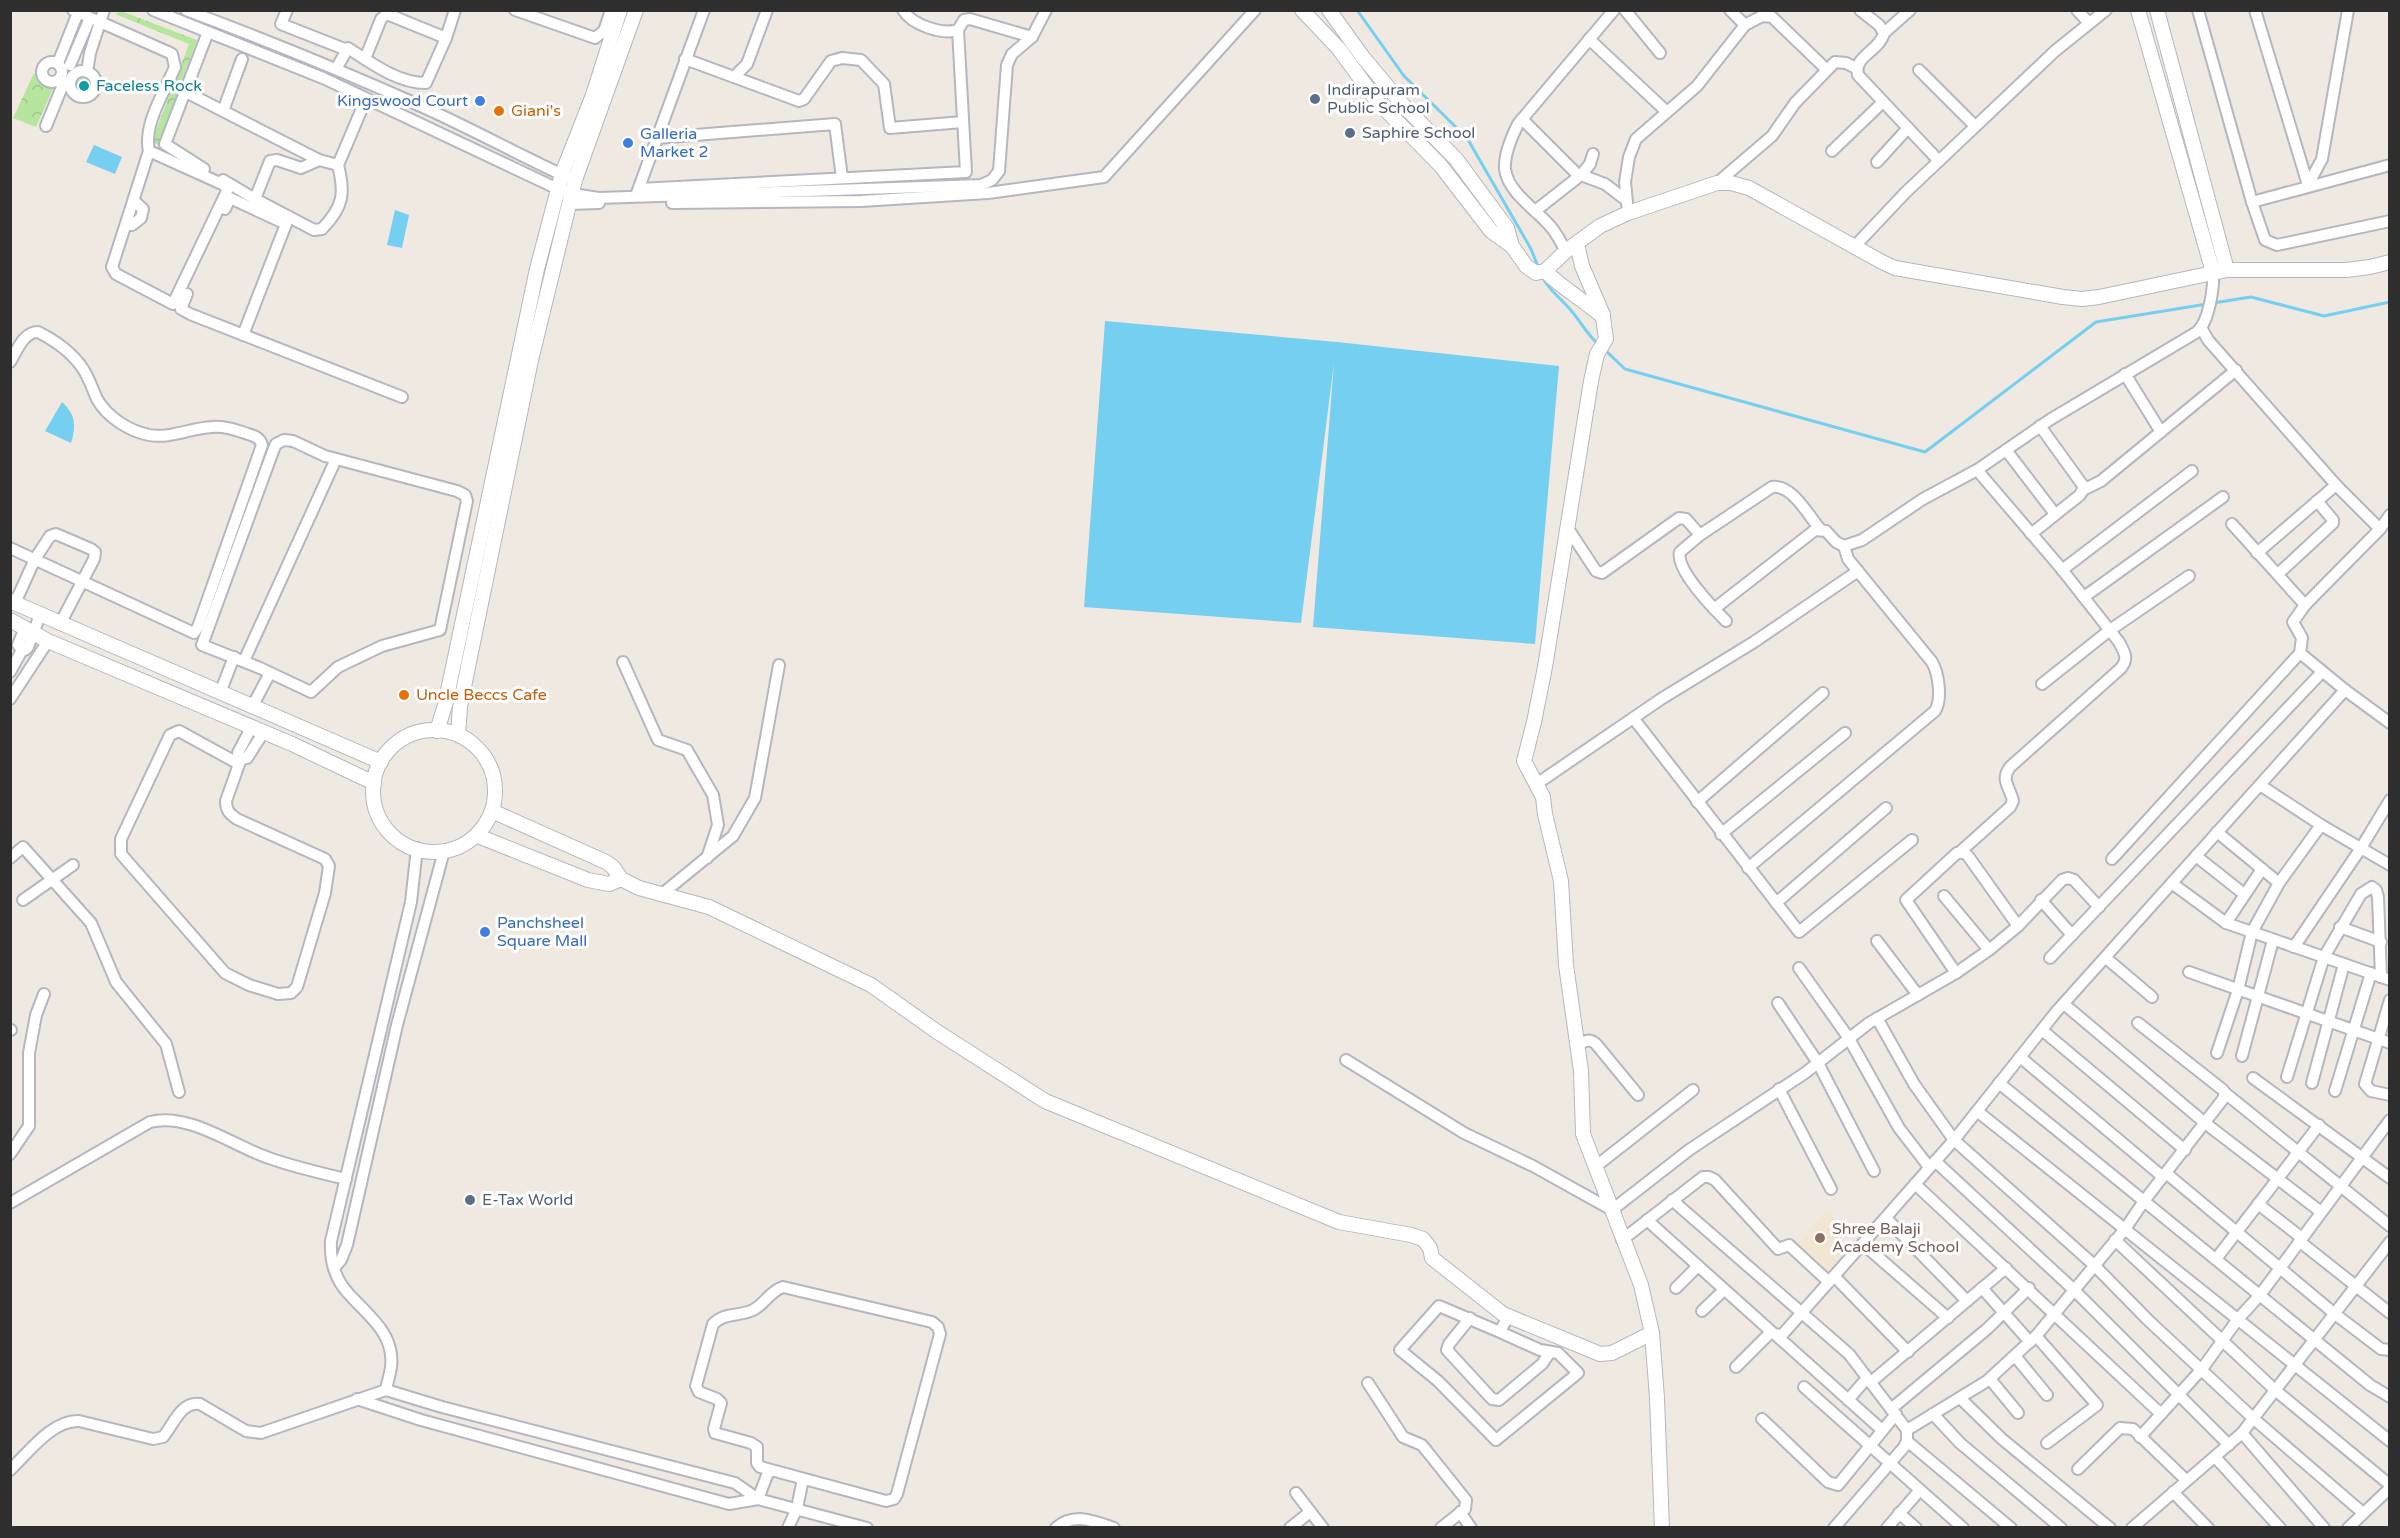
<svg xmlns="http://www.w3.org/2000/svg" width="2400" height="1538" viewBox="0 0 2400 1538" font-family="'Varela Round',sans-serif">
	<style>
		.education { fill: #f0e6d1 }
		.park { fill: url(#park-crowns) }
		.water { fill: #75cff0 }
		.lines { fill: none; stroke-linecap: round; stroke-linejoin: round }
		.stream { stroke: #75cff0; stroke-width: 3 }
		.street-casing { stroke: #b4b7c1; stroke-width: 14 }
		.secondary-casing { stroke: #b4b7c1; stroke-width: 16 }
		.street { stroke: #fff; stroke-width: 10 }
		.secondary { stroke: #fff; stroke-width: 14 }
		.culture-dot { fill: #0f9aa8; stroke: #fff; stroke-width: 2 }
		.service-dot { fill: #5c6f8a; stroke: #fff; stroke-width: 2 }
		.shop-dot { fill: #3f7fe0; stroke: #fff; stroke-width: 2 }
		.food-dot { fill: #e8710a; stroke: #fff; stroke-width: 2 }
		.education-dot { fill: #8d6e63; stroke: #fff; stroke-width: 2 }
		.labels { text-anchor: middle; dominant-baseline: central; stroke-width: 6; stroke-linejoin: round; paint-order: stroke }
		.culture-label { font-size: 16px; fill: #0d838f; stroke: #fff; text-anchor: start }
		.service-label { font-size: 16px; fill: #4e5e75; stroke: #fff; text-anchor: start }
		.shop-label { font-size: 16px; fill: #366cbe; stroke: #fff; text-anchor: start }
		.food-label { font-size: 16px; fill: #c56008; stroke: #fff; text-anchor: start }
		.education-label { font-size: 16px; fill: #785e54; stroke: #fff; text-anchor: start }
	</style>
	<defs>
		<pattern id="park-crowns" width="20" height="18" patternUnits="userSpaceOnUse" patternTransform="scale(1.5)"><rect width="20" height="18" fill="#b6e59e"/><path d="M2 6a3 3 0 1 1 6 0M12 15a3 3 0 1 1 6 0" fill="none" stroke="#9dc588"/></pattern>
	</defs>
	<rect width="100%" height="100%" fill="#efe9e1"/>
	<polygon class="education" points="1827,1210 1845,1229 1832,1244 1845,1257 1826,1276 1794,1247 1810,1233 1808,1230"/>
	<g class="park">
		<polygon points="121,11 197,40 158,145 152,141 189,44 115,14"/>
		<polygon points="34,73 52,80 55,84 36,127 13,118"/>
		<polygon points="90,76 93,80 91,90 82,94 75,91 77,82 82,77"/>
	</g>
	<g class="water">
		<polygon points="94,145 122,157 115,174 86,162"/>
		<polygon points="395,210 409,215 402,248 387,245"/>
		<polygon points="1105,321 1337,342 1559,366 1535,644 1313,627 1334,363 1301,623 1084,607"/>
		<path d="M62,402c14,13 14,24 9,41l-26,-12z"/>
	</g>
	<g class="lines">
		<g class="stream">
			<polyline points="1357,10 1404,76 1467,138 1531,249 1539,269"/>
			<path d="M1542,276c5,12 16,20 25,30 12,12 18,26 31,38"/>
			<polyline points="2213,303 2251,297 2324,316 2390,302"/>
			<polyline points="1605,350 1625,369 1925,452 2096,322 2207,304"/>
		</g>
		<g class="street-casing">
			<g id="street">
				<path d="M73,10l95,42 4,2 3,13c-10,24 -32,57 -26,84l-37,116 4,7 57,30 54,-113 -1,-4 -4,-3 -73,-33"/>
				<polyline points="153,10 323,78 558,189 572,194 599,198 981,185 992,180 999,171 1007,65 1012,54 1032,37 1046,10"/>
				<path d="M186,10c80,30 159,62 237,97 49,22 96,48 144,70"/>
				<polyline points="287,10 281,24 347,50"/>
				<polyline points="515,10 595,38 604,31 611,10"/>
				<path d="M903,10c9,15 39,25 55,20l6,-10 6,-1 62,18"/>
				<polyline points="1625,10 1660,53"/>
				<polyline points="1730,10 1745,25"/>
				<path d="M1860,10l19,15 5,8c-4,18 -31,23 -26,42l81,86"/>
				<polyline points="2077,10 2089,23"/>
				<polyline points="2198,10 2252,202 2265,240 2277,245 2390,221"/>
				<polyline points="2255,10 2308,185"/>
				<polyline points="1884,33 1910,10"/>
				<polyline points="1589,39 1667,112"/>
				<polyline points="365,59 381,19 387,14 446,38"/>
				<polyline points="685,59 734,77 747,64 767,10"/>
				<circle cx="52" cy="72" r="10"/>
				<polyline points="58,63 79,10"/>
				<polyline points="70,65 90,18"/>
				<path d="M336,69l12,-21c23,15 50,35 78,35l20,-45 9,-28"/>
				<polyline points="1919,70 1975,126"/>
				<circle cx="83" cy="84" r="13"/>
				<polyline points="87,72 90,53 104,10"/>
				<polyline points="734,77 799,101 804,99 831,61 842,58 861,60 884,84 890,128 963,122"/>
				<polyline points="184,91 319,160"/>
				<polyline points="223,111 242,59"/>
				<polyline points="1522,119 1575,172"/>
				<polyline points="46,126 64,82"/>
				<polyline points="657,138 835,124 842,178"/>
				<polyline points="1832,151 1883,102"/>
				<polyline points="1593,154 1590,164 1581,175 1605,184 1626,200"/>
				<polyline points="1877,162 1908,128"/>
				<polyline points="204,169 165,144 208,32"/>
				<polyline points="223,180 255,199 270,161 277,160 301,168 319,160 338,165 366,99"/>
				<polyline points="1717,183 1772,136 1795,103 1835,62 1846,63 1856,68"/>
				<polyline points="2308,185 2322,159 2348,10"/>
				<polyline points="639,189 966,172 958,30"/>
				<polyline points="637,193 704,10"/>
				<path d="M255,199l59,31 8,-1c22,-23 23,-36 16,-64"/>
				<polyline points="2252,202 2390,165"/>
				<polyline points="672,203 861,201 988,193 1104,177 1255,10"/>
				<polyline points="569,204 599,203"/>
				<polyline points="225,209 230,198 286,224 243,335"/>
				<polyline points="1535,211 1581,175"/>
				<polyline points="1628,213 1625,182 1629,157 1636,139 1697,86 1745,25 1762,16 1772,17 1826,69"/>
				<polyline points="126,224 132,225 141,218 143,209 134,201"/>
				<polyline points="1855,246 1905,193 2055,51 2106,10"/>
				<path d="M1566,251c-5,-8 -9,-17 -15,-24 -15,-18 -43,-34 -46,-58 -1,-15 7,-33 13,-45l96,-114"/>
				<polyline points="187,294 181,309 190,314 402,397"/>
				<polyline points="2202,329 2208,340 2336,485 2380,529"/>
				<path d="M10,362c7,-11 13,-30 28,-30 16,8 32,19 43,34 7,9 11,22 16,33 10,18 32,32 52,36 22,4 41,-7 63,-8 13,-1 24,3 36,7 7,2 12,4 14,11l-64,182 -4,6 -184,-85"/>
				<polyline points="2125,374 2161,432"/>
				<polygon points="284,440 293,441 325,456 457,491 465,495 467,501 440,630 382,646 338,667 311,692 260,668 202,645 273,451 276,444"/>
				<polyline points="2006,450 2055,514"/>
				<polyline points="2083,490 2101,481 2236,370"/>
				<polyline points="2390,515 2380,529 2305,605 2293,622 2302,638 2300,653 2345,690 2390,723"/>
				<polyline points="2232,524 2305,605"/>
				<polyline points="1567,527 1596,571 1602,573 1679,518 1686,519 1700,535"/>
				<polyline points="2031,534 2080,495 2084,487 2040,426"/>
				<polyline points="2257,553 2336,485"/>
				<polyline points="2062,570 2192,471"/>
				<polyline points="2278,574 2333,523 2333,520 2317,501"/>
				<polyline points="2084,597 2223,497"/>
				<polyline points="15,603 35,559 50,536 56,534 91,549 95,552 94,559 60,624"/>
				<path d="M1714,609l101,-79 11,1 10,11 8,4 18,-6 61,-41 54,-29 74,-51 146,-87c12,-10 17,-45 16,-60"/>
				<path d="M1726,621c-12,-12 -51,-52 -46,-69l20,-17 72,-48c20,-3 36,28 48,42"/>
				<polyline points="22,650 18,645 25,628"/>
				<polyline points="244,661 336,459"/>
				<polyline points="623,662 658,740 687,750 713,795 718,825 707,858"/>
				<polyline points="10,672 22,650 25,650 28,647 40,615"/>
				<polyline points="2042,684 2110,630 2189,576"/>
				<polyline points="220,693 234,657"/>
				<polyline points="10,699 48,641"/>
				<polyline points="252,707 270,673"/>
				<polyline points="1634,719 1799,932 1912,840"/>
				<path d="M179,731l60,33 -13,37c0,10 4,13 11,18l88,40 4,7 -4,27 -28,94 -6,6 -13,1 -29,-9 -24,-12 -104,-119v-15l49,-104z"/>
				<polyline points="241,759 247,758 263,733"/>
				<polyline points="239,764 241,759 238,753 251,728"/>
				<polyline points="1538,783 1661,699 1754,642 1858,571"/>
				<polyline points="2260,785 2321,825 2390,865"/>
				<polyline points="1697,802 1823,693"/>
				<polyline points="2217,832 2279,883"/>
				<polyline points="1721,834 1845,733"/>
				<path d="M1960,852l50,-45 3,-6c-3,-14 -13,-21 -3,-34l110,-98c9,-10 5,-16 -1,-27l-59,-75 -83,-97"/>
				<polyline points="2196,856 2244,894"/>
				<polyline points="10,858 23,847 91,923 116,982 166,1044 179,1092"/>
				<polyline points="2112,859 2300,653"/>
				<path d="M1748,868l187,-157c7,-11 4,-37 -3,-49l-84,-103 -4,-13"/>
				<polyline points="2173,884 2226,923 2390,980"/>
				<polyline points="662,894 733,836 755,798 779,665"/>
				<polyline points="1944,896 1989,950"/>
				<polyline points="23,900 73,865"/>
				<polyline points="2041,900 2072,935"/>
				<polyline points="1776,903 1886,808"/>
				<polyline points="2226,923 2262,869"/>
				<polyline points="2340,927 2381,942"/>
				<polyline points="1877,941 1918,995"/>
				<polyline points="2294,947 2361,848 2390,800"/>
				<polyline points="2050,958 2322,672"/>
				<polyline points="2106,958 2152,997"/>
				<polyline points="1799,968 1848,1037 1899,1128 1929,1167"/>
				<polyline points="2189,972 2390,1043"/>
				<polyline points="1956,973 1906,900 1957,853 1964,853 1968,856 2018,926"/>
				<polyline points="2390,1000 2365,1084 2371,1091 2390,1095"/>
				<polyline points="1778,1003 1818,1063 1874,1171"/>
				<polyline points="2064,1004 2205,1123 2321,1212"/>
				<polyline points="1877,1018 1914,1084 1954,1140 2094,1265 2148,1320 2254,1419 2363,1513"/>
				<polyline points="10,1030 11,1030"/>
				<polyline points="2042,1030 2185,1150"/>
				<path d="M1578,1045c7,-4 11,-7 18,-1l42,51"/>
				<polyline points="2217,1053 2238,990 2252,932 2279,883 2321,825"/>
				<polyline points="2242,1056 2273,940"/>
				<polyline points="2020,1057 2163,1177"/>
				<polyline points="1346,1060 1464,1133 1533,1166 1612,1210 1689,1150 1805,1073 1869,1023 1956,973 1989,950 2018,926 2062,880 2068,878 2074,880 2099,907"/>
				<polyline points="2287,1077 2324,957 2361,894 2372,887 2376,890 2378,897 2381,977"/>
				<polyline points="2253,1078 2390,1178"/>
				<polyline points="1999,1083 2370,1385 2390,1397"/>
				<polyline points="2312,1083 2344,964"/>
				<polyline points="1779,1089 1831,1189"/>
				<polyline points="2335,1091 2371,973"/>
				<polyline points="2225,1093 2390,1226"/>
				<polyline points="1977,1111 2390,1441"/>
				<polyline points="10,1154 29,1126 29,1053 36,1015 44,994"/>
				<polyline points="1935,1161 2073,1289 2229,1445"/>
				<polyline points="1595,1167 1693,1090"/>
				<polyline points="2166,1173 2335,1314 2381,1349 2390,1350"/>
				<polyline points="1915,1184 2161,1414"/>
				<polyline points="1672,1200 1849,1354 1907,1430 1907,1441 1904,1447 1834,1528"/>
				<path d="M10,1203l140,-81c39,-10 83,24 119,36 25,9 51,15 77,21"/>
				<polyline points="2258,1204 2302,1238"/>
				<polyline points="1886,1218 1967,1301"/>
				<polyline points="1647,1220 1774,1334 1782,1335 1954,1140 2056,1012 2345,690"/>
				<polyline points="1622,1240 1703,1177 1709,1177 1715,1180 1778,1249 1789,1245 1829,1282"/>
				<polyline points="2115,1240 2275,1390 2390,1485"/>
				<polyline points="2299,1241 2390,1313"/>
				<polyline points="1863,1244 1948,1318"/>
				<polyline points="2216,1259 2319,1125"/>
				<polyline points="334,1268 341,1260 347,1245 397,1025 444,851"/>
				<polyline points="1834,1276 1908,1352"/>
				<path d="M783,1287l149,35 6,5 2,7 -43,160 -3,5 -8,2 -126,-34 -3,-4v-16l-6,-4 -36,-10 -1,-4 7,-26 -4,-4 -18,-7 -3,-6 17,-62c12,-12 25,-7 40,-14 12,-6 17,-19 30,-23z"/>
				<polyline points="1676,1288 1698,1266"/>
				<polyline points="1982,1288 2030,1342"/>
				<polyline points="1702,1311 1724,1290"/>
				<polyline points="1470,1318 1449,1344 1447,1350 1492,1399 1499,1400 1542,1364 1550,1352"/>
				<polyline points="1500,1332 1439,1306 1400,1350 1438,1381 1496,1440 1578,1373 1558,1353 1540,1350 1500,1332 1508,1316"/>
				<polyline points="1777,1336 1882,1430"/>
				<polyline points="2036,1336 2097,1405 2047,1443"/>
				<polyline points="2015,1356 2047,1395"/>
				<polyline points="1736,1367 1771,1332"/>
				<polyline points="1990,1379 2018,1413"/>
				<polyline points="1871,1382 2006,1268"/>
				<polyline points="1368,1383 1403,1437 1422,1445 1466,1500 1465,1509 1441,1528"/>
				<polyline points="1804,1387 1963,1528"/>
				<path d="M386,1390c1,-7 4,-15 5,-23 4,-34 -23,-51 -43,-74 -13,-14 -18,-33 -17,-52l80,-339 6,-54"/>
				<polyline points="1960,1398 2002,1439 2110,1528"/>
				<polyline points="357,1399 421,1420 729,1504 758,1499"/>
				<polyline points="1848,1400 1867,1378"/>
				<polyline points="1891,1409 1987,1329 2029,1288"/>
				<polyline points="1933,1414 1960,1443 2061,1528"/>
				<polyline points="1762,1419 1828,1482 1838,1485 1896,1414"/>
				<polyline points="1907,1430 1987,1381 2036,1336 2125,1229 2144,1201 2223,1099 2225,1093 2223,1090 2138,1023"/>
				<polyline points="2242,1433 2324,1528"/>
				<polyline points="2140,1437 2202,1369 2238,1319 2260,1295 2390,1120"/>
				<polyline points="1907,1441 2011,1528"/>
				<polyline points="2215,1457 2280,1528"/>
				<polyline points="2078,1469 2120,1428 2133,1429 2186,1480"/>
				<path d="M10,1470c19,-18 42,-50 69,-49l74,18 10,-2c11,-13 18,-36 37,-33l46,27 15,2 125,-43 56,17 293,76 23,16 109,29"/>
				<polyline points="2173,1492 2208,1528"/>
				<polyline points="1296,1493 1323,1528"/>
				<polyline points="758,1499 769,1470"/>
				<polyline points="1460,1512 1471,1528"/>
				<polyline points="1899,1513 1916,1528"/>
				<polyline points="788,1528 797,1508 803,1479"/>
				<path d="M1056,1528c18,-16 38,-7 58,0"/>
				<polyline points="1290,1528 1310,1512"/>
				<polyline points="1887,1528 1920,1490"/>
				<polyline points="2132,1528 2242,1433 2390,1242"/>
				<polyline points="2348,1528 2390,1488"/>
			</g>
		</g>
		<g class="secondary-casing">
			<g id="secondary">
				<polyline points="1302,10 1339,49 1377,101 1441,166 1491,231 1512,246"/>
				<polyline points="1329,10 1362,56 1402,104 1456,159 1507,228 1512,246 1526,266 1536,273 1545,271 1566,251 1600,226 1628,213 1717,183 1731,183 1749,188 1882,262 1895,268 2063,297 2082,299 2099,297 2227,270 2346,270 2370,267 2390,262"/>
				<polyline points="2138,10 2213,272"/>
				<polyline points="2157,10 2227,270"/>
				<polyline points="1577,244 1582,266 1603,315"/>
				<path d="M1545,271c18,18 39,29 58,46l3,22 -9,15 -6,27 -46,286 -11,55 -10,39 19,36 2,17 16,67 5,84 15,106 2,63 58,151 11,48 5,65 5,130"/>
				<polyline points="10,601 381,762"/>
				<polyline points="10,620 48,641 292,744 374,783"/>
				<circle cx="434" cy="791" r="61"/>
				<polyline points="437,731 445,705 537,269 562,174 593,95 620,10"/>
				<polyline points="458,735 460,707 469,662 531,360 575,180 636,10"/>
				<polyline points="492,811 606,862 613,867 621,879 639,888 709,907 871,985 936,1031 1045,1101 1339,1222 1411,1235 1423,1239 1430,1248 1432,1258 1503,1314 1600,1354 1612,1353 1652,1333"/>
				<polyline points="478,836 588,880 609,884 621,879"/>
			</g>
		</g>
		<use href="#street" class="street"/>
		<use href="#secondary" class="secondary"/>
	</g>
	<circle class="culture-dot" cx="84" cy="86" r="6"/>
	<g class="service-dot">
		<circle cx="1315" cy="99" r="6"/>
		<circle cx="1350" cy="133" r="6"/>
		<circle cx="470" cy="1200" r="6"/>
	</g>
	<g class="shop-dot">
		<circle cx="480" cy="101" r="6"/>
		<circle cx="628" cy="143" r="6"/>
		<circle cx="485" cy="932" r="6"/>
	</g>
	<g class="food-dot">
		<circle cx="499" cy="111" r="6"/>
		<circle cx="404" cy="695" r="6"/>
	</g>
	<circle class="education-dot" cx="1820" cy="1238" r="6"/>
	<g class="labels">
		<g class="culture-label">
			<text x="96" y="86">Faceless Rock</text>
		</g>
		<g class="service-label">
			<text x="1327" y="90">Indirapuram<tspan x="1327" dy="18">Public School</tspan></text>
			<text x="1362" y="133">Saphire School</text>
			<text x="482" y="1200">E-Tax World</text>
		</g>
		<g class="shop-label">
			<text x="468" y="101" text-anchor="end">Kingswood Court</text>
			<text x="640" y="134">Galleria<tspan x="640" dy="18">Market 2</tspan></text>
			<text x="497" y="923">Panchsheel<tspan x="497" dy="18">Square Mall</tspan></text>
		</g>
		<g class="food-label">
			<text x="511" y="111">Giani's</text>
			<text x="416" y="695">Uncle Beccs Cafe</text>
		</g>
		<g class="education-label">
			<text x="1832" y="1229">Shree Balaji<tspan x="1832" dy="18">Academy School</tspan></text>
		</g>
	</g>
	<rect width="2400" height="1538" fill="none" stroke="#2e2e2e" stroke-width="24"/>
</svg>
